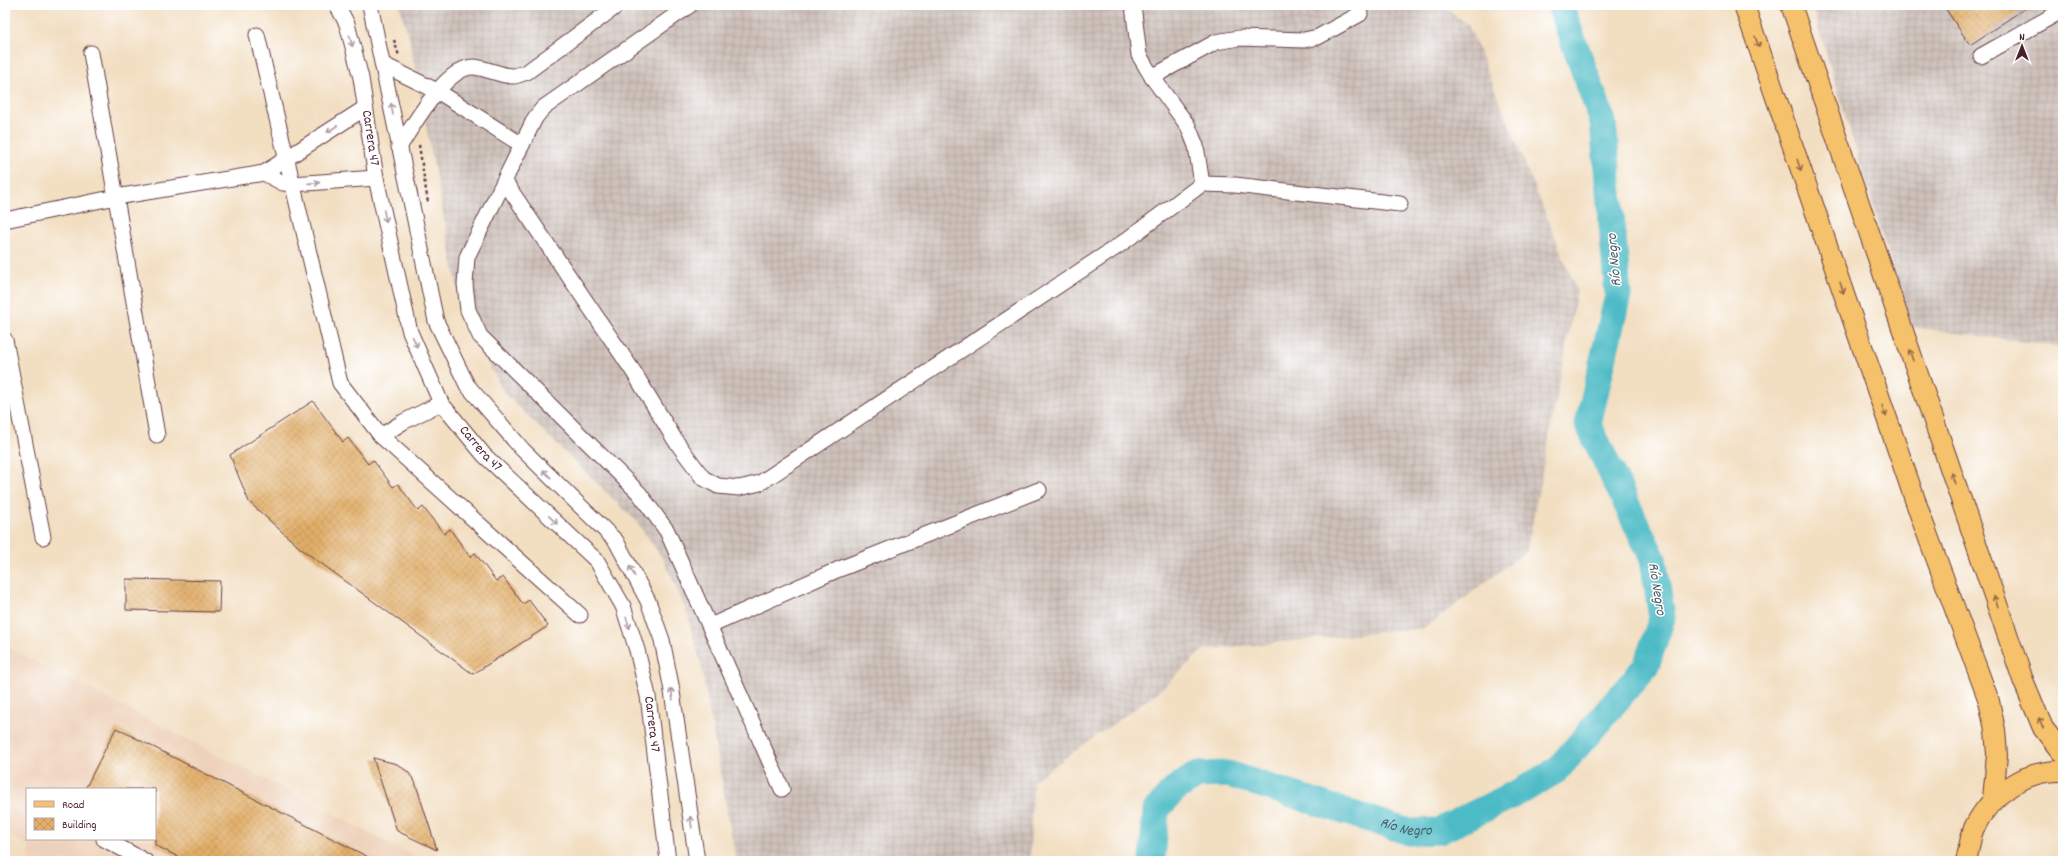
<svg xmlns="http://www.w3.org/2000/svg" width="2068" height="866" viewBox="0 0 2068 866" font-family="Dekko,sans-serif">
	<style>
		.built { fill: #eed1ba; fill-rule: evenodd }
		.industrial { fill: url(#industrial-grid) }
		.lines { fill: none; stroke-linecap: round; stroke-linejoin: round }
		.river { stroke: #4dbbc6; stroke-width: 27 }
		.building { fill: url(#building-cross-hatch) }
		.minor-casing { stroke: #633c42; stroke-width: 17 }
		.major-casing { stroke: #633c42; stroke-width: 22 }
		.path { stroke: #633c42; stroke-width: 2.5; stroke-dasharray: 3 3; stroke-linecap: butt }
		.minor { stroke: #fff; stroke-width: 15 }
		.major { stroke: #f5c16b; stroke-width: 20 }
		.oneway { stroke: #ae9aa0 }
		.oneway2 { stroke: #976848 }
		.labels { text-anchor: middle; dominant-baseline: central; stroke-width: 3; stroke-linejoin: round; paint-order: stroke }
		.street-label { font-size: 14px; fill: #4a1f2b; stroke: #fff }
		.water-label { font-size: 15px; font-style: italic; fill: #4b5d69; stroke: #fff }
	</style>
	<defs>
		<pattern id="industrial-grid" width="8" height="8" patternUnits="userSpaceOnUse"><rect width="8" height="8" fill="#cec1ba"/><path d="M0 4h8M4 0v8" fill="none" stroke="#b2a5a0"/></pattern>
		<pattern id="building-cross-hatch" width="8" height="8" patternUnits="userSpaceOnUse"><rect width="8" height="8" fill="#e2ae68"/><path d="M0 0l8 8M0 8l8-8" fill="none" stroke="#c3955a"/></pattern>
	</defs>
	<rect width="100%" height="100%" fill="#fff"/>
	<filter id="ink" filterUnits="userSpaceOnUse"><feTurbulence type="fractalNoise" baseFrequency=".025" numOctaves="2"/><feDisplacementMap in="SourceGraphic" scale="8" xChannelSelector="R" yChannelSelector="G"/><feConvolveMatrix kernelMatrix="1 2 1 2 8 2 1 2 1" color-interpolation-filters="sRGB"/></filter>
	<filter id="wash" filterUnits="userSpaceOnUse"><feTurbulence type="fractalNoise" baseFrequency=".012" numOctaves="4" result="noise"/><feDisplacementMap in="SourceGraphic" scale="16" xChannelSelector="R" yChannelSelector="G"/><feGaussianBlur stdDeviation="0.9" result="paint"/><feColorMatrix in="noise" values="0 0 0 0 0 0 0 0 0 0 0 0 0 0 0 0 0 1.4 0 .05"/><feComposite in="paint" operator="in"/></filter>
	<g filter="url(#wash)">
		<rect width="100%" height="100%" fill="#f2dec1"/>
		<path class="built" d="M5,646l419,215h-394l-1,-15 -24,-13zM27,789h128v50h-128z"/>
		<g class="industrial">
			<polygon points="399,5 1440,5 1468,24 1577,291 1527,551 1425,628 1203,650 1158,692 1033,781 1030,861 736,861 701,665 685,607 663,559 636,521 505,394 482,352 460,300 409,38"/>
			<polygon points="1811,5 2063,5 2063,347 1911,327"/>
		</g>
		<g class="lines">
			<path class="river" id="s1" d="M1152,861l4,-51 19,-21 22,-14 31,-1 181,58 30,-1 84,-41 34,-20 89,-104 16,-48 -9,-59 -65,-135 30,-129 -15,-173 -43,-117"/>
		</g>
		<g id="blocks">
			<g class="building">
				<polygon points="1943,5 2030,5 1970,45"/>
				<polygon points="313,401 343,442 348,438 368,464 373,460 393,487 398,484 418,511 423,507 444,534 450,529 470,557 475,553 496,581 503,577 523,604 529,600 548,626 473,674 300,548 249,502 230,455"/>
				<polygon points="126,579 220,581 219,612 126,610"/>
				<polygon points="116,728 376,861 186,861 155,845 155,789 85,789"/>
				<polygon points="373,758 397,764 408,772 415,782 437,850 397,831"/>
			</g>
		</g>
	</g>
	<g filter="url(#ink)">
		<use href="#blocks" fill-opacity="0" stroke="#633c42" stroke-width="1"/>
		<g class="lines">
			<g class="minor-casing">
				<g id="minor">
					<path id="s2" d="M337,5l10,19 14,54 15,100 34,154 31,71 43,52 113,106 26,45 14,44 11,46 20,165"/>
					<polyline points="370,5 436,321 467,385 522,449 616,541 648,601 662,640 671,685 697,861"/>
					<polyline points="690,5 543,108 535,118 467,257 465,284 468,310 480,336 639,493 667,531 782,789"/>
					<polyline points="1133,5 1139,55 1152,77 1188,126 1196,146 1202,184 1235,185 1400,204"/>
					<polyline points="257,35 340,383 381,436 580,615"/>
					<polyline points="91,53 157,435"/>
					<polyline points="1981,56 2063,10"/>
					<polyline points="384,65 439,92 522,145"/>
					<polyline points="1152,77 1216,42 1239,38 1304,40 1318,37 1360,14"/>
					<path d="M399,147c14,-21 47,-81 75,-80 13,1 26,9 39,9 4,0 10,-3 14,-4l91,-67"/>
					<polyline points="264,173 283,183 293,184 376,178"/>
					<polyline points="505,182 633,371 675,440 703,478 718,486 739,488 760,483 1121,244 1202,184"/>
					<polyline points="5,220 116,197 264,173 365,108"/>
					<polyline points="5,340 43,537"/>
					<polyline points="381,436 403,422 441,403"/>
					<polyline points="710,626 837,570 1039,490"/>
					<polyline points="104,839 145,861"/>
				</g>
			</g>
			<g class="major-casing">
				<g id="major">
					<polyline points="1744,5 1922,520 1989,701 1995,730 1997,755 1993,799"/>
					<polyline points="1791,5 2023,680 2043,728 2063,754"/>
					<path d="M1966,861c3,-10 4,-24 8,-33 16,-33 51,-59 89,-57"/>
				</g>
			</g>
			<g class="path">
				<polyline points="394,40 399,56"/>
				<polyline points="419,145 428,203"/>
			</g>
			<use href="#minor" class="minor"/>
			<use href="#major" class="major"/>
		</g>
		<defs><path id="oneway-shaft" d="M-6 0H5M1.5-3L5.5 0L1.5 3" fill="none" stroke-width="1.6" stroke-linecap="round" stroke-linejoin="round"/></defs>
		<g class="oneway">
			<use href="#oneway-shaft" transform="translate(351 41) rotate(75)"/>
			<use href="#oneway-shaft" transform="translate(392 109) rotate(-100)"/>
			<use href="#oneway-shaft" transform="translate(332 129) rotate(147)"/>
			<use href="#oneway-shaft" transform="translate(314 183) rotate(-4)"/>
			<use href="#oneway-shaft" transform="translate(385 216) rotate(78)"/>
			<use href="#oneway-shaft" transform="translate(415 342) rotate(66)"/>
			<use href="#oneway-shaft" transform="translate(547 474) rotate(-136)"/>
			<use href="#oneway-shaft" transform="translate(553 520) rotate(43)"/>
			<use href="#oneway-shaft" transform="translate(632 571) rotate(-118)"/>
			<use href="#oneway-shaft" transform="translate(628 623) rotate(72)"/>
			<use href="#oneway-shaft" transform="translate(672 694) rotate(-98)"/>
			<use href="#oneway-shaft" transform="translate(691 822) rotate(-98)"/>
		</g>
		<g class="oneway2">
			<use href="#oneway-shaft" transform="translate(1757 42) rotate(71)"/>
			<use href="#oneway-shaft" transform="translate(1799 165) rotate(71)"/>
			<use href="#oneway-shaft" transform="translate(1842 288) rotate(71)"/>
			<use href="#oneway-shaft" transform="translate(1911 355) rotate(-109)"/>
			<use href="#oneway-shaft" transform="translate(1884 411) rotate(71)"/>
			<use href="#oneway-shaft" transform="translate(1953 478) rotate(-109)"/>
			<use href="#oneway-shaft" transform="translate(1996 601) rotate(-109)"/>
			<use href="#oneway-shaft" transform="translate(2041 723) rotate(-114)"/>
		</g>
	</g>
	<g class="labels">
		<g class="street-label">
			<text stroke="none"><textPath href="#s2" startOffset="138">Carrera 47</textPath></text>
			<text stroke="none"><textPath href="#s2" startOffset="474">Carrera 47</textPath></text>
			<text stroke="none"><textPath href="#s2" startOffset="810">Carrera 47</textPath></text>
		</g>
		<g class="water-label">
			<text transform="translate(1615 260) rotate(-95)">Río Negro</text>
			<text transform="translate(1656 589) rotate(81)">Río Negro</text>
			<text stroke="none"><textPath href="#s1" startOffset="323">Río Negro</textPath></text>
		</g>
	</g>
	<rect width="2068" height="866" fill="none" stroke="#fff" stroke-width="20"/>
	<rect x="26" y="788" width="130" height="52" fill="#ffffff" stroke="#b7a5aa"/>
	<rect x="34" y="801" width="20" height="6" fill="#f5c16b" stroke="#b7a5aa"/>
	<text x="62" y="808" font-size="12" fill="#4a1f2b">Road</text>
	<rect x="34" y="818" width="20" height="12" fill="url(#building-cross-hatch)" stroke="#b7a5aa"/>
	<text x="62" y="828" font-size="12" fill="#4a1f2b">Building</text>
	<g transform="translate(2022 46)" stroke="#ffffff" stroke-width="3" paint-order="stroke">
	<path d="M0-3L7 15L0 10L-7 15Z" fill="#4a1f2b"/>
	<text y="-6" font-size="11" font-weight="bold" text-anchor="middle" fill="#4a1f2b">N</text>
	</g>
</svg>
